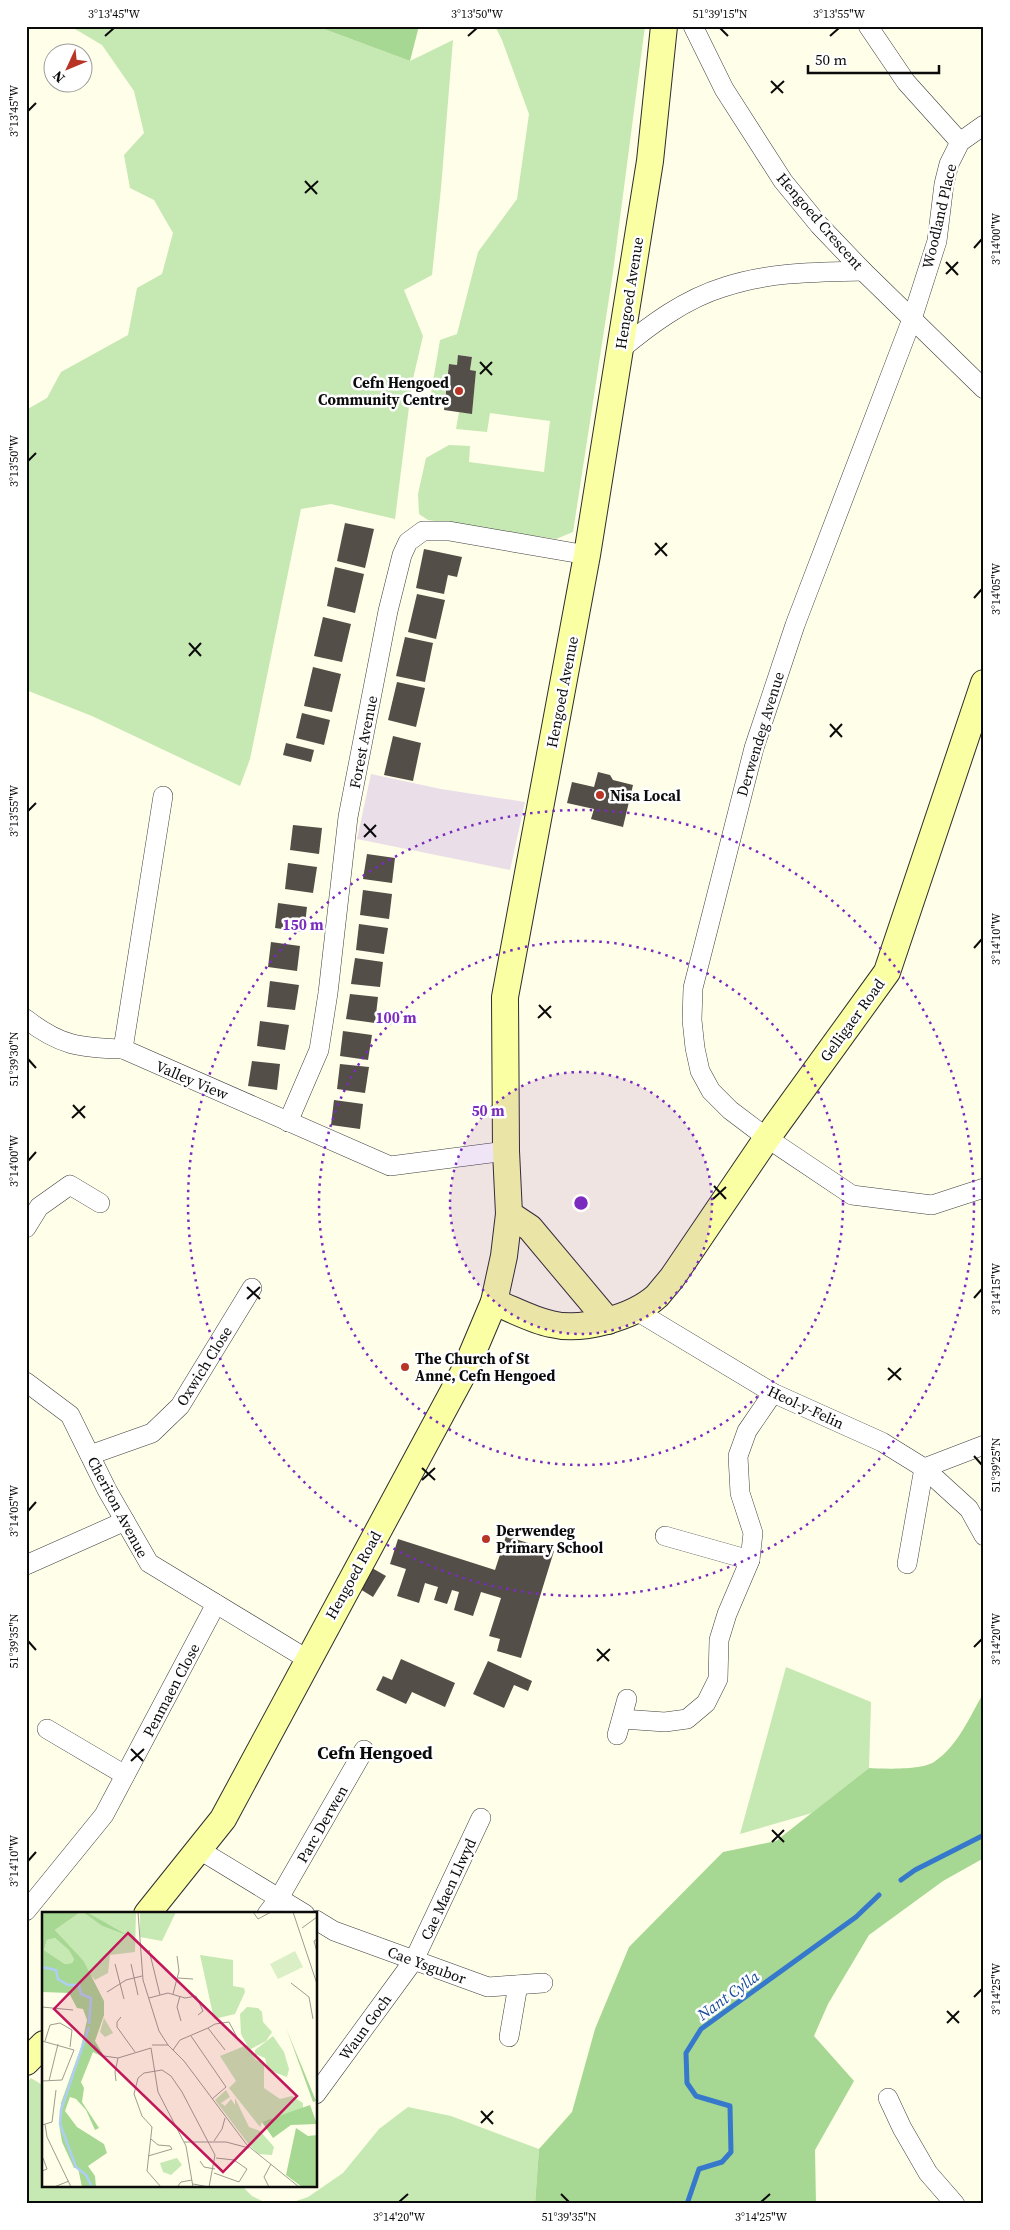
<svg xmlns="http://www.w3.org/2000/svg" width="1010" height="2230" viewBox="0 0 1010 2230" font-family="'Source Serif 4',serif">
	<style>
		.industrial { fill: #eadee9 }
		.green { fill: #c6e8b3 }
		.forest { fill: #a7d893 }
		.lines { fill: none; stroke-linecap: round; stroke-linejoin: round }
		.stream { stroke: #3678cc; stroke-width: 5 }
		.building { fill: #534e47 }
		.street-casing { stroke: #3e3e3e; stroke-width: 20 }
		.secondary-casing { stroke: #2d2d2d; stroke-width: 28 }
		.street { stroke: #fff; stroke-width: 19 }
		.secondary { stroke: #faffa4; stroke-width: 26 }
		.ticks { fill: none; stroke: #0b0b0b; stroke-width: 2 }
		.ring { fill: none; stroke: #7b2cbf; stroke-width: 2.5; stroke-dasharray: 2.5 5 }
		.poi-dot { fill: #b83525; stroke: #fff; stroke-width: 2 }
		.labels { text-anchor: middle; dominant-baseline: central; stroke-width: 5; stroke-linejoin: round; paint-order: stroke }
		.street-label { font-size: 15px; fill: #0b0b0b; stroke: #fff }
		.poi-label { font-size: 15px; font-weight: bold; fill: #0b0b0b; stroke: #fff; text-anchor: start }
		.water-label { font-size: 16px; font-style: italic; fill: #164b9a; stroke: #fff }
		.quarter-label { font-size: 18px; font-weight: bold; fill: #0b0b0b; stroke: #fff }
		.inset-river { fill: none; stroke: #aecff5; stroke-width: 2.5 }
		.inset-road { fill: none; stroke: #9d9d90; stroke-width: 1 }
		.view { fill: #c2185b; fill-opacity: 0.15; stroke: #c2185b; stroke-width: 2.5 }
		.inset-edge { fill: none; stroke: #0b0b0b; stroke-width: 2.5 }
		.centre { fill: #7b2cbf; stroke: #fff; stroke-width: 2.5 }
		.ring-label { font-size: 15px; text-anchor: middle; font-weight: bold; fill: #7b2cbf; stroke: #fff; stroke-width: 5; stroke-linejoin: round; paint-order: stroke }
		.neatline { fill: none; stroke: #0b0b0b; stroke-width: 2 }
		.ticks-label { font-size: 12px; text-anchor: middle; fill: #0b0b0b }
	</style>
	<rect width="100%" height="100%" fill="#fffee8"/>
	<polygon class="industrial" points="371,774 441,789 525,802 510,870 357,839"/>
	<g class="green">
		<polygon points="70,26 316,26 410,61 453,40 441,188 432,275 404,290 423,336 412,383 395,519 331,504 301,509 250,759 240,786 92,716 26,690 26,410 47,398 61,372 128,335 137,288 162,274 173,233 154,200 130,188 124,155 144,133 134,91 102,45"/>
		<polygon points="495,26 645,26 613,272 573,532 556,539 428,520 419,514 418,494 426,458 449,445 470,446 469,462 544,472 550,421 490,413 487,432 456,429 459,412 472,413 476,371 470,370 472,357 459,355 457,365 449,364 444,405 429,405 440,340 457,334 478,252 517,199 529,114 502,40"/>
		<polygon points="786,1667 871,1702 869,1768 812,1813 740,1834"/>
		<polygon points="31,2078 44,2086 44,2186 242,2186 252,2196 268,2204 26,2204 26,2083"/>
		<polygon points="408,2107 451,2116 539,2149 535,2204 287,2204 308,2197 343,2173 379,2129"/>
	</g>
	<g class="forest">
		<polygon points="316,26 419,26 410,61"/>
		<path d="M984,1692v166l-41,23 -74,54 -41,69 -14,32 40,45 -39,69 1,54h-281l4,-55 33,-37 23,-83 34,-82 94,-95 53,-11 93,-73c15,1 53,2 65,-6 24,-16 36,-46 50,-70z"/>
	</g>
	<g class="lines">
		<g class="stream">
			<polyline points="901,1880 915,1870 984,1835"/>
			<polyline points="687,2204 699,2169 722,2162 731,2152 730,2106 696,2096 687,2083 686,2053 701,2029 856,1917 879,1895"/>
		</g>
	</g>
	<g class="building">
		<polygon points="458,355 472,357 470,370 476,371 472,414 444,410 449,364 457,365"/>
		<polygon points="345,523 374,529 365,568 337,561"/>
		<polygon points="424,549 462,557 457,577 448,575 444,594 416,588"/>
		<polygon points="335,567 364,574 355,613 327,606"/>
		<polygon points="417,594 445,600 436,639 408,632"/>
		<polygon points="323,617 351,624 342,662 314,656"/>
		<polygon points="405,637 433,643 425,682 396,676"/>
		<polygon points="313,667 341,674 332,712 304,706"/>
		<polygon points="397,682 425,688 416,727 388,720"/>
		<polygon points="302,713 330,720 324,745 296,738"/>
		<polygon points="393,736 421,743 413,781 384,775"/>
		<polygon points="286,743 314,750 311,762 283,755"/>
		<polygon points="598,772 610,775 613,780 633,785 623,827 591,819 594,809 567,803 572,782 594,787"/>
		<polygon points="293,825 322,828 319,854 290,850"/>
		<polygon points="367,854 395,858 392,883 363,879"/>
		<polygon points="288,863 317,867 313,893 285,889"/>
		<polygon points="363,890 392,894 389,919 360,915"/>
		<polygon points="278,903 307,907 304,932 275,928"/>
		<polygon points="359,924 388,928 384,954 356,950"/>
		<polygon points="271,942 300,946 297,971 268,967"/>
		<polygon points="355,958 383,962 380,987 351,984"/>
		<polygon points="270,981 299,985 295,1010 267,1007"/>
		<polygon points="350,994 378,997 375,1023 346,1019"/>
		<polygon points="260,1021 289,1025 285,1050 257,1046"/>
		<polygon points="343,1031 372,1035 368,1060 340,1056"/>
		<polygon points="252,1061 280,1064 277,1090 248,1086"/>
		<polygon points="340,1064 369,1067 365,1093 337,1089"/>
		<polygon points="334,1100 363,1104 360,1129 331,1125"/>
		<polygon points="506,1536 554,1551 521,1658 497,1651 500,1639 489,1636 501,1598 481,1592 473,1616 454,1610 459,1592 452,1590 447,1604 434,1600 438,1587 425,1583 419,1603 397,1596 406,1569 390,1564 398,1539 495,1570"/>
		<polygon points="372,1568 386,1576 373,1597 360,1589"/>
		<polygon points="401,1659 455,1683 445,1707 412,1692 406,1704 376,1690 383,1676 392,1680"/>
		<polygon points="488,1661 532,1681 528,1691 514,1685 504,1708 473,1694"/>
	</g>
	<g class="lines">
		<g class="street-casing">
			<g id="street">
				<polyline points="693,26 724,89 783,181 819,225 863,271 984,389"/>
				<polyline points="868,26 906,82 960,142"/>
				<polyline points="984,125 960,142 949,164 944,184 937,241 912,319 795,625 754,748 693,988 692,1020 695,1048 700,1071 711,1091 730,1110 767,1138 852,1195 932,1205 984,1188"/>
				<path d="M620,350c31,-26 65,-51 104,-63 44,-15 93,-15 139,-16"/>
				<polyline points="163,796 123,1049 390,1166 506,1151"/>
				<path d="M26,1019c34,27 55,29 97,30"/>
				<polyline points="288,1122 319,1050 328,993 348,817 388,611 402,555 408,542 423,531 449,531 587,555"/>
				<polyline points="26,1228 39,1207 70,1185 100,1203"/>
				<polyline points="635,1310 773,1393 882,1442 924,1468 984,1445"/>
				<polyline points="26,1382 70,1415 107,1490 149,1563 307,1659"/>
				<polyline points="90,1455 152,1433 180,1406 252,1288"/>
				<polyline points="924,1468 969,1509 984,1536"/>
				<polyline points="665,1536 750,1560"/>
				<polyline points="907,1564 924,1468"/>
				<polyline points="26,1565 125,1521"/>
				<polyline points="622,1719 665,1722 687,1719 706,1703 718,1679 719,1640 727,1614 750,1560 753,1533 740,1493 738,1456 747,1431 773,1393"/>
				<polyline points="47,1729 125,1775"/>
				<polyline points="617,1735 627,1699"/>
				<polyline points="198,1849 305,1914"/>
				<polyline points="26,1911 104,1815 216,1604"/>
				<polyline points="267,1914 279,1898 364,1750"/>
				<polyline points="316,1920 334,1931 488,1987 543,1983"/>
				<polyline points="509,2037 518,1985"/>
				<polyline points="316,2094 414,1960 481,1818"/>
				<polyline points="888,2098 902,2128 928,2173 955,2204"/>
			</g>
		</g>
		<g class="secondary-casing">
			<g id="secondary">
				<path d="M494,1302c18,7 38,18 57,22 31,8 83,-7 106,-28 5,-6 10,-12 15,-18l95,-140 120,-166 97,-289"/>
				<polyline points="608,1321 530,1228 509,1214 506,1151 505,997 587,555 650,161 664,26"/>
				<polyline points="147,1914 223,1819 467,1366 494,1302 504,1256 509,1214"/>
				<polyline points="26,2062 44,2044"/>
			</g>
		</g>
		<use href="#street" class="street"/>
		<use href="#secondary" class="secondary"/>
	</g>
	<path class="ticks" d="M720,28l8,8M105,36l9,-8M468,36l9,-8M830,36l9,-8M771,81l12,12M771,93l13,-12M28,111l8,-8M305,181l12,13M305,193l13,-12M974,248l8,-9M946,262l12,13M946,274l12,-12M480,362l12,13M480,374l12,-12M28,461l8,-8M655,543l12,13M655,555l12,-12M974,598l8,-9M189,643l12,13M189,656l12,-13M830,724l12,13M830,737l12,-13M28,811l8,-8M364,824l12,13M364,837l12,-12M974,948l8,-9M539,1005l12,13M538,1018l13,-12M28,1059l8,9M73,1105l12,13M72,1118l13,-12M28,1161l8,-9M714,1186l12,13M713,1199l13,-12M247,1287l13,12M974,1298l8,-9M247,1299l13,-12M888,1368l13,12M888,1380l13,-12M974,1456l8,9M422,1468l13,12M422,1480l13,-12M28,1511l8,-9M28,1641l8,9M974,1647l8,-8M597,1649l12,12M597,1661l13,-12M131,1749l12,12M131,1761l13,-12M772,1830l12,12M772,1842l12,-12M28,1861l8,-9M974,1997l8,-8M947,2011l12,12M947,2023l12,-12M481,2111l12,13M481,2123l12,-12M561,2194l8,8M399,2202l9,-8M761,2202l9,-8"/>
	<circle cx="581" cy="1203" r="131" fill="#7b2cbf" fill-opacity=".12"/>
	<g class="ring">
		<circle cx="581" cy="1203" r="131"/>
		<circle cx="581" cy="1203" r="262"/>
		<circle cx="581" cy="1203" r="393"/>
	</g>
	<g class="poi-dot">
		<circle cx="459" cy="391" r="5"/>
		<circle cx="600" cy="795" r="5"/>
		<circle cx="405" cy="1367" r="5"/>
		<circle cx="486" cy="1539" r="5"/>
	</g>
	<g class="labels">
		<g class="street-label">
			<text transform="translate(939 216) rotate(-77)">Woodland Place</text>
			<text transform="translate(820 221) rotate(49)">Hengoed Crescent</text>
			<text transform="translate(629 293) rotate(-81)">Hengoed Avenue</text>
			<text transform="translate(562 692) rotate(-79)">Hengoed Avenue</text>
			<text transform="translate(760 734) rotate(-73)">Derwendeg Avenue</text>
			<text transform="translate(363 742) rotate(-79)">Forest Avenue</text>
			<text transform="translate(852 1020) rotate(-54)">Gelligaer Road</text>
			<text transform="translate(192 1080) rotate(23)">Valley View</text>
			<text transform="translate(204 1366) rotate(-58)">Oxwich Close</text>
			<text transform="translate(806 1407) rotate(25)">Heol-y-Felin</text>
			<text transform="translate(118 1507) rotate(62)">Cheriton Avenue</text>
			<text transform="translate(353 1575) rotate(-61)">Hengoed Road</text>
			<text transform="translate(171 1690) rotate(-62)">Penmaen Close</text>
			<text transform="translate(322 1824) rotate(-60)">Parc Derwen</text>
			<text transform="translate(448 1889) rotate(-65)">Cae Maen Llwyd</text>
			<text transform="translate(427 1965) rotate(20)">Cae Ysgubor</text>
			<text transform="translate(365 2027) rotate(-54)">Waun Goch</text>
		</g>
		<g class="poi-label">
			<text x="449" y="382" text-anchor="end">Cefn Hengoed<tspan x="449" dy="17">Community Centre</tspan></text>
			<text x="610" y="795">Nisa Local</text>
			<text x="415" y="1358">The Church of St<tspan x="415" dy="17">Anne, Cefn Hengoed</tspan></text>
			<text x="496" y="1530">Derwendeg<tspan x="496" dy="17">Primary School</tspan></text>
		</g>
		<g class="water-label">
			<text transform="translate(728 1995) rotate(-36)">Nant Cylla</text>
		</g>
		<g class="quarter-label">
			<text x="375" y="1752">Cefn Hengoed</text>
		</g>
	</g>
	<g transform="translate(42 1912)">
		<rect width="275" height="275" fill="#fffee8"/>
		<path d="M45,0h49l-1,40 -25,3 -2,18 -13,7 -11,-12 -1,-8 -28,-30 24,-17h5l18,13 29,11zM98,0h36l-14,29 -22,-4zM13,26l15,12 4,9 -2,4 -7,1 -21,-14 3,-10zM158,43l33,5v26l11,2 1,4 -10,22 -21,5zM205,95l11,1 4,4 1,10 9,10 -6,9 -17,9 7,10 8,2v26l16,11 12,-3 11,7v5l-4,3 -37,11 -2,5 -31,-39 7,-7 -16,-25 27,-11 -6,-11 -1,-20zM62,106l9,15 -8,4 -5,-5zM231,124l11,16 5,17 -2,8 -19,-7 -3,-12 -10,-4v-4zM184,178l4,7 -9,6 4,3 6,-7 4,6v-7l14,29 11,4 14,16 -2,8 -13,-1 -9,-8 -35,-46zM135,246l5,7 -11,10 -8,-3 -3,-9z" fill="#c6e8b3"/>
		<path d="M0,0h45l44,25 -29,-11 -18,-13h-5l-24,17 28,30 21,41v14l-9,26 10,17 -12,-6 -12,30 3,6 -2,14 17,26 -4,2 -9,-20 -10,-11 -6,-2 -5,14 12,16 27,17 3,9 -19,13 7,10 1,11h-14l-4,-19h-4l-12,-26 -3,-18 2,-21 20,-56 6,-27 -4,-11 -6,-1 -8,-15 -27,-1zM13,26l14,12 5,9 -2,4 -7,1 -21,-14 3,-10zM244,116l30,73 -3,1 -21,-58zM268,193l7,19 -26,1 -18,13 -11,-16zM254,216l12,8 9,-1v52h-15l-16,-12z" fill="#a7d893" fill-rule="evenodd"/>
		<path d="M253,39l8,16 -25,12 -8,-15z" fill="#daefc5"/>
		<path class="inset-river" d="M0,55l14,3 2,9 10,6h11l2,9 10,4 -2,26M47,115l-28,83 -1,14 16,43 10,8 6,12"/>
		<path class="inset-road" d="M96,0l5,68 16,51 9,14M211,0l5,7 13,-7M251,0l24,72M260,16l15,-11M275,27l-3,2 3,11M107,38l11,45M73,52l9,35M89,52l7,31M136,66l15,1M249,71l18,14 4,22M65,80l19,-12 16,-4M131,82l6,-23 -2,-15M138,84l-3,11 4,14M107,86l19,-5 17,5 11,-2 7,15 -5,4M0,95l31,3M79,105l-4,5v5l18,25M166,116l7,-4 14,-2 9,17M149,124l35,51 -14,12M0,129l32,9 -12,30 -20,1M3,129l5,-16 10,-2 12,7 -2,17M52,133l10,11 14,2M110,133h16l16,16 63,84 52,42M109,136l7,44 28,54 7,41M131,138l7,-10 28,-12 17,22M7,169l9,-37M74,169l-1,-9 3,-14 33,-10M3,212l2,13 24,50M0,213l10,-3 4,-32M172,229l8,-12 3,-11M142,230h42l23,6M106,244l24,-7 -2,-3 -12,-1 -7,-6M158,249l4,6 11,2M0,259l5,-2 -4,-11M172,261l25,9 8,-13 -13,-9 -18,-2M151,272l16,3M12,275l15,-6M119,275l-14,-16 5,-44 -10,-11 -8,-22 4,-16 6,-5 18,-3 9,6 11,16 33,63 -6,32M135,275l4,-5 11,-2M227,275l-5,-10 7,-13"/>
		<path class="view" d="M86,21l169,163 -74,76 -169,-163z"/>
		<rect width="275" height="275" class="inset-edge"/>
	</g>
	<circle cx="581" cy="1203" r="8" class="centre"/>
	<g class="ring-label">
		<text x="303" y="930">150 m</text>
		<text x="396" y="1023">100 m</text>
		<text x="488" y="1116">50 m</text>
	</g>
	<rect width="1010" height="2230" fill="none" stroke="#ffffff" stroke-width="55"/>
	<g transform="translate(68 68) rotate(226)"><circle r="24" fill="#ffffff" stroke="#9d9d9d"/>
	<path d="M0-4L9 19L0 12L-9 19Z" fill="#b83525"/>
	<text y="-8" font-size="14" font-weight="bold" text-anchor="middle" fill="#0b0b0b">N</text>
	</g>
	<path d="M808 65v8h131v-8" fill="none" stroke="#0b0b0b" stroke-width="2.5"/>
	<text x="815" y="65" font-size="15" fill="#0b0b0b" stroke="#ffffff" stroke-width="4" paint-order="stroke">50 m</text>
	<rect x="28" y="28" width="954" height="2174" class="neatline"/>
	<g class="ticks-label">
		<text x="114" y="18">3°13'45"W</text>
		<text x="477" y="18">3°13'50"W</text>
		<text x="720" y="18">51°39'15"N</text>
		<text x="839" y="18">3°13'55"W</text>
		<text transform="translate(14 111) rotate(-90)" y="4">3°13'45"W</text>
		<text transform="translate(996 239) rotate(-90)" y="4">3°14'00"W</text>
		<text transform="translate(14 461) rotate(-90)" y="4">3°13'50"W</text>
		<text transform="translate(996 589) rotate(-90)" y="4">3°14'05"W</text>
		<text transform="translate(14 811) rotate(-90)" y="4">3°13'55"W</text>
		<text transform="translate(996 939) rotate(-90)" y="4">3°14'10"W</text>
		<text transform="translate(14 1059) rotate(-90)" y="4">51°39'30"N</text>
		<text transform="translate(14 1161) rotate(-90)" y="4">3°14'00"W</text>
		<text transform="translate(996 1289) rotate(-90)" y="4">3°14'15"W</text>
		<text transform="translate(996 1465) rotate(-90)" y="4">51°39'25"N</text>
		<text transform="translate(14 1511) rotate(-90)" y="4">3°14'05"W</text>
		<text transform="translate(996 1639) rotate(-90)" y="4">3°14'20"W</text>
		<text transform="translate(14 1641) rotate(-90)" y="4">51°39'35"N</text>
		<text transform="translate(14 1861) rotate(-90)" y="4">3°14'10"W</text>
		<text transform="translate(996 1989) rotate(-90)" y="4">3°14'25"W</text>
		<text x="399" y="2221">3°14'20"W</text>
		<text x="569" y="2221">51°39'35"N</text>
		<text x="761" y="2221">3°14'25"W</text>
	</g>
</svg>
